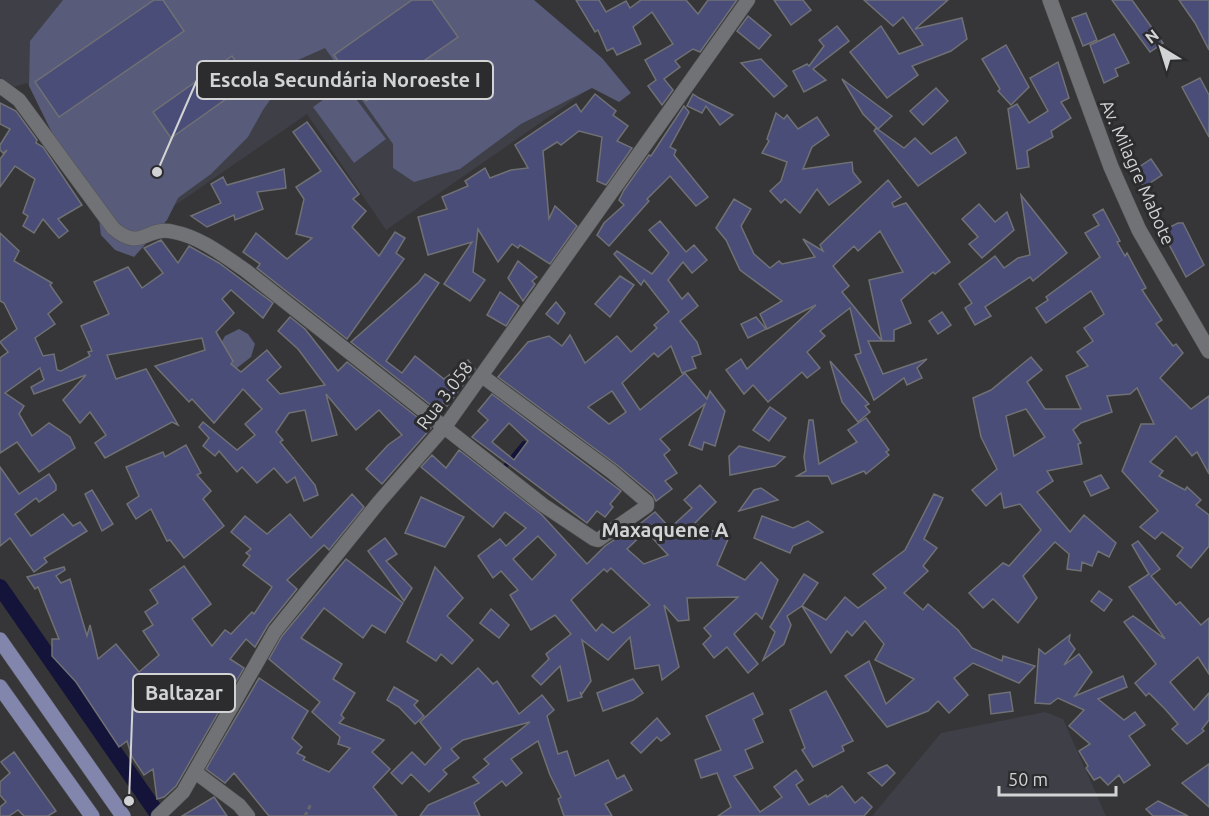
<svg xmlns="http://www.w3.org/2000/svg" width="1209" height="816" viewBox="0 0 1209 816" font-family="Ubuntu,sans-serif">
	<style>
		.built { fill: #3e3f47 }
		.green { fill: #585b79 }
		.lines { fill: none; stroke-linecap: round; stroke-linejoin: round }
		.stream { stroke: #141339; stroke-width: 4.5 }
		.canal { stroke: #141339; stroke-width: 16 }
		.building { fill: #4a4d78; stroke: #707174; stroke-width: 1.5; fill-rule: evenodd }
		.street-casing { stroke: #535456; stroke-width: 15 }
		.secondary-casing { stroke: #535456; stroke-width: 16 }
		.primary-casing { stroke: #535456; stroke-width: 16 }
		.path { stroke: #676769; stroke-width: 3; stroke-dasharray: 4.5 3; stroke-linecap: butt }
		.street { stroke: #717275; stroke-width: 14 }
		.secondary { stroke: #717275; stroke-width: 15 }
		.primary { stroke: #8286ac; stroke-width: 15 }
		.labels { text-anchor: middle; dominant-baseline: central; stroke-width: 6; stroke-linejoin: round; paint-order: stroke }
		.street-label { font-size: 18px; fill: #d2d3d4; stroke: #2c2c2e }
		.neighbourhood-label { font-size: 20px; font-weight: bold; fill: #d2d3d4; stroke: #2c2c2e }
		.leader { fill: none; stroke: #d2d3d4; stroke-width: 2 }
		.callout-dot { fill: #d2d3d4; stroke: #2c2c2e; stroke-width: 2 }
		.callout { fill: #2c2c2e; stroke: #d2d3d4; stroke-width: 2 }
		.callout-label { font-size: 20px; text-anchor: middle; font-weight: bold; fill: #d2d3d4 }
	</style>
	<rect width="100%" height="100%" fill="#363638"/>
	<g class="built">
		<polygon points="0,0 526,0 602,80 386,230 307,114 135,233 27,83 14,87 0,77"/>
		<polygon points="1045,712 1063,719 1106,816 872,816 941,733"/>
	</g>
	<g class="green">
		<polygon points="63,0 534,0 602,58 631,93 619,102 592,88 521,124 460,169 414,182 393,168 393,144 325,48 298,60 263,110 248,137 211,174 178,198 167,220 134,257 115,250 101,235 96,197 56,141 29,86 30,41"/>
		<polygon points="345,84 386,139 354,163 313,107"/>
		<polygon points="239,329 248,334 255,344 251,357 237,368 231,367 221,343 225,336"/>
	</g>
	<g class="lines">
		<polyline class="stream" points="502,470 524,443 530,447"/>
		<polyline class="canal" points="0,587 159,816"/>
	</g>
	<g class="building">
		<polygon points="154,0 163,0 184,31 59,117 35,82"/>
		<polygon points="412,0 432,0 458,37 366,101 334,55"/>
		<polygon points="576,0 599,0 606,12 626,1 630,8 641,0 686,0 698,14 708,0 737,0 700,52 693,49 675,61 680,67 664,79 673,90 662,105 648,86 656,80 645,60 673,44 652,12 633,27 641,44 617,55 613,48 607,51 598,30 595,32"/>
		<polygon points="774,0 803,0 811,10 791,25"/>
		<polygon points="864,0 948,0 915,29 962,18 967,39 951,51 912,66 918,75 887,98 850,52 881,26 899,54 923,45 903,17 893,26"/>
		<polygon points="1112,0 1132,0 1163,43 1150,52"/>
		<polygon points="1179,0 1209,0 1209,50 1195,23"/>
		<polygon points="1086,13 1097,40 1083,46 1072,18"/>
		<polygon points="748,16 771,35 759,49 737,31"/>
		<polygon points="837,26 849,41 813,69 826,80 804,92 793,71 807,64 809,66 824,46 819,40"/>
		<polygon points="1114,34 1129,63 1115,69 1118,76 1104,83 1090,45"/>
		<polygon points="1006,45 1029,87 1011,105 998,91 1000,89 982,59"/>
		<polygon points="232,56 250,82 171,138 153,112"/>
		<polygon points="761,59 787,86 774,97 741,63"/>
		<polygon points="1058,62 1069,98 1061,102 1071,118 1051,131 1053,137 1027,151 1029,167 1017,169 1008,109 1017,104 1029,123 1048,111 1030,78"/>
		<polygon points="1200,78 1209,95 1209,137 1182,87"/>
		<polygon points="842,79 892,116 878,129 863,114"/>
		<polygon points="936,88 948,101 923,125 910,111"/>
		<polygon points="595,94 616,111 613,115 628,126 617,141 632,148 606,185 597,181 602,137 579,131 561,145 557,142 543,151 549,219 555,206 577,226 550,264 520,245 518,248 512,244 498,262 478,229 473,272 485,280 470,301 444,284 472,242 428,255 418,217 447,209 442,197 468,186 465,181 485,168 490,178 511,170 528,168 515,145 576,104 581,112"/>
		<polygon points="693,94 699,98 733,115 720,125 706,106 702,113 687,106"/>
		<polygon points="0,103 16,111 37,140 36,143 43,147 82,205 58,219 68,231 59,238 43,219 34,233 23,226 28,216 23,213 35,179 15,166 0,187 0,159 7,150 3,153 0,150 0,145 10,129 0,124"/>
		<polygon points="684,106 689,112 670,147 676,150 674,155 708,197 696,206 670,176 647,199 649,201 609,246 597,235 604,223 624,205 619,200 624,190 649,155 651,156"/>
		<polygon points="776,113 784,119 787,115 798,129 817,117 829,135 812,147 803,169 852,162 853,172 861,182 829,205 817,189 800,213 785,199 781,203 770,191 781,181 787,162 762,153 769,141 767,139"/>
		<polygon points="307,122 359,194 353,199 366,211 352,227 379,256 395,232 405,238 396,253 404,259 347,339 257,268 260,264 243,252 256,233 287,259 312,238 296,234 304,199 296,187 321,171 293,132"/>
		<polygon points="876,128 904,148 915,138 931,154 956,137 966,153 918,186 874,131"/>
		<polygon points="1151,159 1162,175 1144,187 1133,171"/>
		<polygon points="284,169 286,188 257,192 263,209 235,220 234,215 207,227 191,216 221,203 211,184 223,177 227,185"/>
		<path d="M888,180l13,17 -9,6 2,4 12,-4 44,59 -15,12 -2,-2 -32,28 10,23 -17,7v11h-26l15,33 44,-15 -10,9 5,10 -15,7 -3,-7 -30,22 -19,-45 6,-2 -11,-45 -30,23 5,5 -18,16 13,16 -13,10 -5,-6 -34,30 -15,-17 -9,9 -18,-24 15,-11 6,10 69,-64 -49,24 -7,-15 22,-13 -42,-31 -14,-30 -10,-12 18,-29 17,10 -10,17 13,28 16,14 9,-7 3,3 33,-7 -12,-18 20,12 -3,-6zM880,231l23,41 -34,8 13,61 -40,-49 7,-6 -16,-20 21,-20 4,5z"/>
		<polygon points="1021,195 1067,253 1033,281 1030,277 985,307 991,316 975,325 965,308 972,303 959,284 995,256 1004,268 1018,258 1030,255"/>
		<polygon points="979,204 995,222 1007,212 1014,230 982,258 969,244 978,237 962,219"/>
		<path d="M1103,209l17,32 -3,1 8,14 2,-3 19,35 -4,2 20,30 -6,4 17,22 3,-2 7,9 -23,25 31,31 18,-13v78l-12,-22 -5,4 -16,-20 -26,26 13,9 -4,5 26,14 2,-3 14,13 -5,5 13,10v31l-18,22 -14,-12 6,-8 -21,-16 -7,7 -15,-12 18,-16 -36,-40 19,-47h13l-17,-36 -7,6 -23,2 5,16 -31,11 -8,7 8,13 -3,1 4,20 -35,7 6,10 -16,11 33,40 14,-17 32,28 -7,14 -11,-6 -6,15 -10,-4 -1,9 -14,-2 2,-15 -14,-12 -32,34 14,22 -19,25 -25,-24 -10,9 -14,-15 34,-30 6,3 32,-36 -21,-26 -16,4 -3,-15 -15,13 -14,-16 25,-21 -16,-32 -8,-39 18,-8 40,-33 11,13 -15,12 18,27h36l-15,-33 22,-10 -11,-14 16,-11 -9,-13 20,-14 -13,-23 -45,32 -10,-15 12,-8 -2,-3 54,-40 -15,-24 14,-8 -6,-10zM1026,409l19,28 -31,19 -8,-40z"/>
		<path d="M660,221l26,31 8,-7 13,15 -15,13 -9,-11 -15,18 14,19 6,-6 10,13 -18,15 17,21 4,12 -9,3 4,11 -14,5 -11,-27 -13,11 -4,-4 -32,30 18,27 45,-37 22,26 3,-8 15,20 -10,35 -11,-4 -2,8 -13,-5 16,-41 -45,35 10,11 -6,5 13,18 -12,8 7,8 -16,12 -3,-6 -36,-30 -119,-88 30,-35 21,-6 13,10 8,-11 15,28 32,-27 14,16 26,-24 -3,-3 15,-13 -25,-32 -3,5 -27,-31 3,-3 35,23 17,-21 -20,-23zM612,391l14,21 -17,12 -21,-17z"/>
		<polygon points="1178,223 1183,223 1204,265 1186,277 1162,231"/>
		<polygon points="0,233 19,251 14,261 52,283 50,285 62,302 48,314 55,324 35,338 43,356 54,354 57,370 61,371 90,356 88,352 92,351 81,326 109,314 94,282 128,267 142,288 163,273 144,248 161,240 178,263 189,246 219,263 273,303 263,318 231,290 222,299 234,313 216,332 233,361 231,364 241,372 267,350 281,367 267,380 280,394 325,385 298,349 278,331 290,317 305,329 338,371 347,362 431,428 382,484 366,469 388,445 402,435 379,410 356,430 326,394 337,435 312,441 305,410 289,413 276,432 283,440 280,442 315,485 318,495 304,501 295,477 287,483 274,468 257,483 242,467 237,472 219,451 215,456 203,446 209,438 199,427 203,422 237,450 255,435 245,424 262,409 243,389 214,423 192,399 189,402 155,366 205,350 202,338 107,355 116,379 146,369 178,425 172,422 105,458 95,443 106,435 90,412 80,423 63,400 86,375 34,394 31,387 44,380 40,368 5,393 24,406 19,414 32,436 49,423 70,437 75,448 39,472 17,442 0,453 0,358 8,352 0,342 17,329 4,303 0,301"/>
		<polygon points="518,261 537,277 532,281 535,284 523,301 508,278"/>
		<polygon points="425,274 439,283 386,361 402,373 415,356 444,379 468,360 475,369 447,406 443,403 437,410 351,342 419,282"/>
		<polygon points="620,276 634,285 610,317 595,304"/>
		<polygon points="500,292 519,306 506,326 487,315"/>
		<polygon points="556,302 565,313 558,324 546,314"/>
		<polygon points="942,312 951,325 938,334 929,321"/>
		<polygon points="756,317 766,329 748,338 741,324"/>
		<polygon points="830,361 869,404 865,406 870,412 858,422 842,402"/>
		<path d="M492,394l129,97 -11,13 3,3 -8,10 -8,-6 -10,12 -115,-86 16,-17 -10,-9zM509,423l19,18 -14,19 -22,-18z"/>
		<polygon points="770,407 786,418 769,441 753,430"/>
		<polygon points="866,418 889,450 886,452 889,455 866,474 864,471 832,484 828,476 797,476 806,471 804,457 809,420 813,420 819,464 857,442 848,430"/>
		<polygon points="186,445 201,473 197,475 211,491 203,499 224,526 184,558 170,540 167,541 151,509 136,519 127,504 139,496 126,467 163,452 165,457"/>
		<polygon points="739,446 785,457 775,466 730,475 729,456"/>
		<path d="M459,450l83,65 45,49 18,-18 15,-10 2,2 33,-26 15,16 22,-20 -8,-8 16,-15 16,17 -22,22 35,13 -12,28 28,15 16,-18 17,18 -16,39 -6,-6 -22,21 24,30 -10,9 -21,-26 -13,11 -11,-14 8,-8 -7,-8 34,-31 -51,1 2,22 -11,1 -14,-16 15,62 -17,13 -3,-15 -24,4 -5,-32 -22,23 -26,-20 9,41 -9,13 -2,-2 2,5 -14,4 -8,-35 -19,19 -9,-9 17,-17 -3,-5 25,-20 -16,-19 -24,15 -21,-35 8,-5 -17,-19 -8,7 -15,-22 22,-17 6,7 20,-18 -21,-16 -12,15 -72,-60 11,-12 14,13zM646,531l22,24 -24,9 -17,-15zM538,536l18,19 -24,25 -19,-21zM611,568l39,37 -37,28 -11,-9 -6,7 -25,-31 33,-31 3,3z"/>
		<polygon points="0,467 19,494 49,474 56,485 56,490 39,502 36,498 15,514 31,536 63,514 73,526 80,522 87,531 44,558 47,562 34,572 10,538 0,546"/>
		<polygon points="1101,475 1109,488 1091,496 1084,482"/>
		<polygon points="761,488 778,500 739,511 754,490"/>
		<polygon points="92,490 113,524 102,531 85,494"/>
		<polygon points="352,494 364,507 329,550 324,545 287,580 297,589 268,625 255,647 246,639 230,659 244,668 176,786 164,797 157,799 153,769 144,775 132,757 127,741 119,747 76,682 52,656 52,639 59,639 38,587 35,589 27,577 64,567 65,570 56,576 61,583 70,579 87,636 90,625 98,659 116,644 139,672 159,655 143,631 153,625 145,612 158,603 150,590 184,566 211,604 192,619 212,646 225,630 231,634 252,612 254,614 272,587 243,565 250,556 246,553 251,549 231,532 245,516 267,534 290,514 311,538"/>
		<polygon points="934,494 943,498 924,539 937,548 923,566 928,571 904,593 923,610 928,604 958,630 972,648 1002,661 1003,656 1035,666 1019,683 973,663 954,678 968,695 949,713 938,701 928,711 887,727 845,676 869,661 886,704 914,679 875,660 884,644 865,621 852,636 847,631 831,653 802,606 787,616 791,625 784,644 763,660 775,632 770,627 804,574 818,583 802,606 826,620 845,597 858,608 886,588 873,574 905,550"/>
		<polygon points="421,497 464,517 445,547 405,533"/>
		<polygon points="762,516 793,528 808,521 823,532 793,546 790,553 754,538"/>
		<polygon points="385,538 397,554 386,561 412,588 404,601 368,551"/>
		<polygon points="1138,541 1160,569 1151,576 1176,605 1180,602 1201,625 1209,618 1209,674 1198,657 1170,682 1194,710 1209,693 1209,720 1202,729 1204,731 1187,744 1172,729 1178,724 1165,709 1149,693 1146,696 1135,683 1156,664 1124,622 1133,616 1165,639 1129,587 1149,574 1132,545"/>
		<polygon points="346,559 403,603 385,633 372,625 363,638 324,608 301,638 342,664 333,679 355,693 341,715 344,718 339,723 384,740 372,752 390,769 373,787 397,816 269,816 234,773 225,783 206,769 259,678 308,711 292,738 302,747 297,753 305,757 303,760 329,772 350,748 338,744 340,737 312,712 320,702 269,659 282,636"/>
		<polygon points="435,567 463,598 447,616 473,640 452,664 441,654 436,661 407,642"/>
		<polygon points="1099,591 1112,600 1104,611 1091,601"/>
		<polygon points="491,609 509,625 499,638 480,623"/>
		<polygon points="1070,635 1069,641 1075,649 1064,665 1079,654 1092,672 1075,696 1123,676 1127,687 1098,699 1124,720 1135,712 1145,725 1129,736 1150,765 1124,783 1119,775 1108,785 1100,777 1094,780 1086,768 1088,766 1079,751 1090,744 1069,726 1084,710 1058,698 1050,704 1035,703 1039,649 1045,654"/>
		<polygon points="478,668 493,684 497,681 519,714 542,695 554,710 547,716 558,754 567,751 575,776 608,760 617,779 624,775 632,790 605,804 612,816 564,816 558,799 561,797 550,775 538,741 511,759 522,773 506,786 502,781 474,803 480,816 420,816 428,805 479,783 473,777 489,764 484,759 530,722 463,740 451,749 459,758 443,770 447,774 429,792 411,774 402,784 391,773 412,752 425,765 441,748 420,722"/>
		<polygon points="633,679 643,693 633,700 603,711 597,693"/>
		<polygon points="394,687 418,701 414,705 424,716 415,724 399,707 387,700"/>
		<polygon points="826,691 853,741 842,746 844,751 813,767 802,750 805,748 790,710"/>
		<polygon points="1010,692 1013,711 991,714 989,695"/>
		<polygon points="753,693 763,714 753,719 763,742 745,750 753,768 734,776 760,812 782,797 774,787 796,770 803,780 796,785 809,805 826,795 827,797 842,786 855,803 862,797 872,807 864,816 718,816 731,807 717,773 701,778 695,760 721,750 706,716"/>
		<polygon points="657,718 670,734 661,741 657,737 641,753 631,743"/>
		<polygon points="14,752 56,811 48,816 24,816 18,810 9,816 0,816 0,807 6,802 0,795 0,782 10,773 1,762"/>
		<polygon points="1209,764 1209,807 1182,783"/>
		<polygon points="887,765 895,773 882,786 868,773"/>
		<polygon points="214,797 227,816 182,816"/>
		<polygon points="1158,801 1188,816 1153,816 1146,809"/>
	</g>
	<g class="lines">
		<g class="street-casing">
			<g id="street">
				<path d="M0,86l19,14 94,128c29,25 32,-3 61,4 26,5 49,23 71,38l298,235 51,34 4,1 49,-34v-4l-35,-30 -130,-96"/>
				<polyline points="195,772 239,805 248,816"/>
				<polyline points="158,816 183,792 275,631 379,502 447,424 748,0"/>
			</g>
		</g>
		<g class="secondary-casing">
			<polyline id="secondary" points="1050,0 1111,167 1139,230 1209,351"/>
		</g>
		<g class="primary-casing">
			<g id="primary">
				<polyline points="0,640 123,816"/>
				<polyline points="0,687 92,816"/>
			</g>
		</g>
		<polyline class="path" points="305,816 311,804"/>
		<use href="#street" class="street"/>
		<use href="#secondary" class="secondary"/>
		<use href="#primary" class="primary"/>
	</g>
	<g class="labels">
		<g class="street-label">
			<text transform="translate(1138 172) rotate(66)">Av. Milagre Mabote</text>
			<text transform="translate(444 395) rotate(-53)">Rua 3.058</text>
		</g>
		<g class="neighbourhood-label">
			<text x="665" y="529">Maxaquene A</text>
		</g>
	</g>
	<path class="leader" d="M157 172L197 80M129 801L133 693"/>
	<g class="callout-dot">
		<circle cx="157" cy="172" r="6"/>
		<circle cx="129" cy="801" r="6"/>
	</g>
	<g class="callout">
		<rect x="197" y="61" width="296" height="38" rx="6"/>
		<rect x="133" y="674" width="102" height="38" rx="6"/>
	</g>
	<g class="callout-label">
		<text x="345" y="87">Escola Secundária Noroeste I</text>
		<text x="184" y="700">Baltazar</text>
	</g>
	<g transform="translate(1161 48) rotate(322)" stroke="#2c2c2e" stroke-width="4.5" paint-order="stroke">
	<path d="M0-4.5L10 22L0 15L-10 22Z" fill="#d2d3d4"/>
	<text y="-9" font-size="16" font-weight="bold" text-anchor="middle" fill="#d2d3d4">N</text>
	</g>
	<path d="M999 786v9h117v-9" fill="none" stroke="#d2d3d4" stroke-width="3"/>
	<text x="1008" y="786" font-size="18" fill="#d2d3d4" stroke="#2c2c2e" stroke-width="4.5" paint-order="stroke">50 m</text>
</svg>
